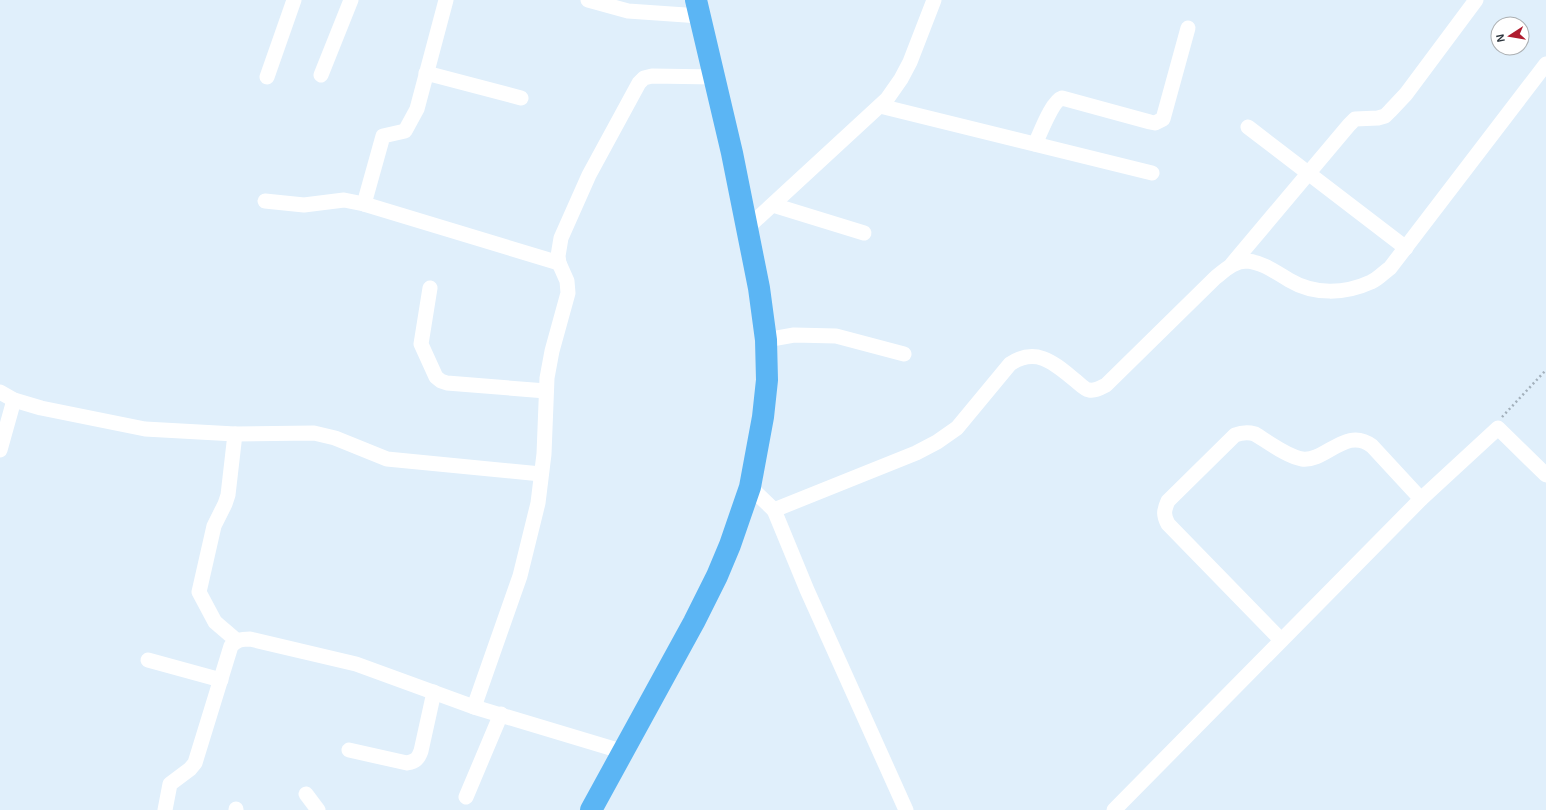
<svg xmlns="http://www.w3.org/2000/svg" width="1546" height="810" viewBox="0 0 1546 810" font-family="Arial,sans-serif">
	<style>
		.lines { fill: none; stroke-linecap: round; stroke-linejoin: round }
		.path { stroke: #a3b0bb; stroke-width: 2.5; stroke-dasharray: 2 3; stroke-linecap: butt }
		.minor { stroke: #fff; stroke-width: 15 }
		.highway { stroke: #5bb5f4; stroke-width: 22 }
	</style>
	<rect width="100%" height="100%" fill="#e0effb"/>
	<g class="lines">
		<polyline class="path" points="1502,417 1546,370"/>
		<g class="minor">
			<polyline points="588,0 628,11 700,16"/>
			<polyline points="426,73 521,98"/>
			<polyline points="321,75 351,0"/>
			<polyline points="267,77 294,0"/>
			<polyline points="880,106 1152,173"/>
			<polyline points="1248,127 1406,248"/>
			<path d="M1035,144c5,-10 17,-43 27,-46l88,24 5,1 8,-4 25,-91"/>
			<polyline points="265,201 304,205 344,200 364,204 559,263"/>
			<polyline points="364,204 383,136 405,131 417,109 446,0"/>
			<polyline points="773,205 864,233"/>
			<polyline points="747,228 887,99 901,79 910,62 934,0"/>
			<polyline points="1232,264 1349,125 1355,119 1378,118 1385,116 1390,111 1406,94 1476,0"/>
			<polyline points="430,288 421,344 436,377 441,381 447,383 546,391"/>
			<polyline points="766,340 794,335 836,336 904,354"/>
			<polyline points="0,392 14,400 41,408 145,429 235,434 314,433 335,438 387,459 541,474"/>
			<polyline points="235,434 228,495 225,504 214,526 199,592 215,622 236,640"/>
			<polyline points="0,450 14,400"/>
			<path d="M750,487l24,23 142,-57 21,-11 20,-14 53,-64c27,-18 45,0 66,17 4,3 8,8 13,9 7,1 11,-2 17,-5l109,-107c10,-8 19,-17 32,-17 15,1 30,12 42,19 25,15 56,14 82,2 7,-3 13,-10 19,-14l156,-204"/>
			<polyline points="774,510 807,590 906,810"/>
			<path d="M1281,640l-113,-116c-5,-9 -4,-14 0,-23l67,-66c8,-3 13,-3 20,-1 13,8 33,23 47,25 24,3 44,-33 70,-13l49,53"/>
			<polyline points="148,660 221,680"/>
			<polyline points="474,707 520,576 538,503 544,454 547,378 552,351 568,293 567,281 559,263 558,256 561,238 589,175 639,83 644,78 652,76 715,77"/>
			<path d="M349,750l58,13c9,-2 11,-4 14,-12l13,-59"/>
			<polyline points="306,794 318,810"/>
			<polyline points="466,797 501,714"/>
			<path d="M165,810l5,-26 20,-15 5,-6 36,-117c6,-6 10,-7 19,-7l106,25 118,43 150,45"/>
			<polyline points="236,810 236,809"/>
			<polyline points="1114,810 1421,499 1498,428 1546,475"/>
		</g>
		<polyline class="highway" points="591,810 694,622 717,576 730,545 750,487 763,417 767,380 766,340 759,288 732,153 696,0"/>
	</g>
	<g transform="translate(1510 36) rotate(258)"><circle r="19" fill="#ffffff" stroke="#abafb2"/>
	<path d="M0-3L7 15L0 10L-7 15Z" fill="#af1b2e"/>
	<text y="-6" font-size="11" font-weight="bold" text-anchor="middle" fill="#2d363e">N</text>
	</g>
</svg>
